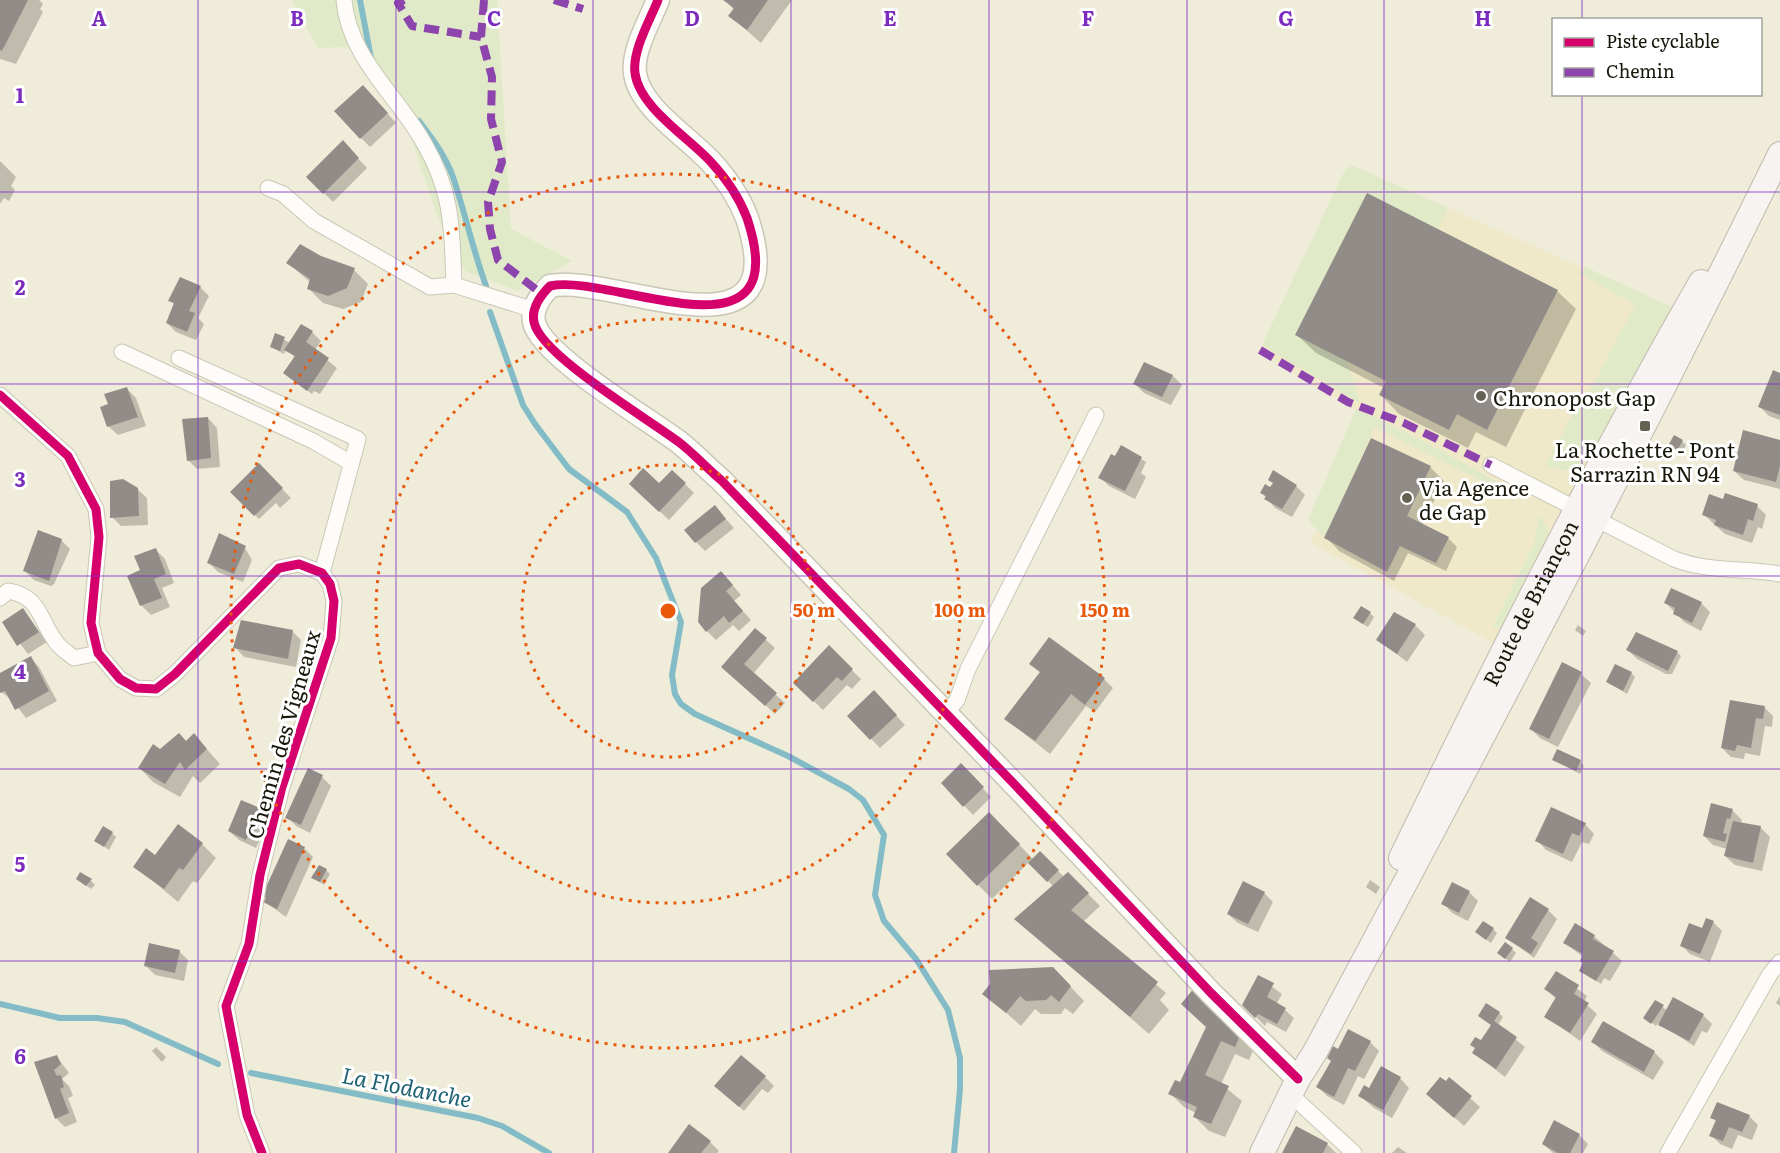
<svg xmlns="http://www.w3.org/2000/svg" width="1780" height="1153" viewBox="0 0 1780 1153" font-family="Literata,serif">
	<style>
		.built { fill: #efe9c9 }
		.green { fill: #e0eac8 }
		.shadow { fill: #0003 }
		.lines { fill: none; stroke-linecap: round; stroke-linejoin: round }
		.stream { stroke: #83bcc6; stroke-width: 6 }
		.building { fill: #928c88 }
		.street-casing { stroke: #cac7b7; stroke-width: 17 }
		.secondary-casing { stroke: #cac7b7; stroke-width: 25 }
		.primary-casing { stroke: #c1b9b0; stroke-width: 26 }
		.street { stroke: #fdfcf9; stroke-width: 15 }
		.secondary { stroke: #fdfcf9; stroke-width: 22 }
		.primary { stroke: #f7f3f0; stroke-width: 24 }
		.quiet { stroke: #8e44ad; stroke-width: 8; stroke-dasharray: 15 8; stroke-linecap: butt }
		.cycleway-casing { stroke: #fff; stroke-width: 13 }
		.cycleway { stroke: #d6006c; stroke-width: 9 }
		.grid { fill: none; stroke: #7b2cbf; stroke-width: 1.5; stroke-opacity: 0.55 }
		.ring { fill: none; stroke: #e8590c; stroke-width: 3; stroke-dasharray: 3 6 }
		.poi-dot { fill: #646252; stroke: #fff; stroke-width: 2 }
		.labels { text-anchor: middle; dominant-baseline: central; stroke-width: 6; stroke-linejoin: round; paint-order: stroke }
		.poi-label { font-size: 21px; fill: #19170a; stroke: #fff; text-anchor: start }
		.street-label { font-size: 21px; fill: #19170a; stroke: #fff }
		.water-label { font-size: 22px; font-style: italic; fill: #1e6171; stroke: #fff }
		.grid-label { font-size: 20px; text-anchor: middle; font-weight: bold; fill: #7b2cbf; stroke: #fff; stroke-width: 6; stroke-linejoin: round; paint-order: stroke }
		.centre { fill: #e8590c; stroke: #fff; stroke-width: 3 }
		.ring-label { font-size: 18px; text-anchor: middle; font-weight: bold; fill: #e8590c; stroke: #fff; stroke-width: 6; stroke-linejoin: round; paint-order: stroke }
	</style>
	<rect width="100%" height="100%" fill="#efecd9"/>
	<polygon class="built" points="1351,165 1671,307 1495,644 1311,543 1370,418 1258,353"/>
	<g class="green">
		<polygon points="291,0 497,0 511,229 572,261 518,291 466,272 438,218 410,134 348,47 318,48"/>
		<polygon points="1351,165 1448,208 1438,229 1367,193 1296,335 1347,361 1360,403 1262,345 1343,174"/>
		<polygon points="1585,267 1674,308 1595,453 1580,465 1562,471 1546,465 1578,403 1583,404 1635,305 1579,273"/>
		<path d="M1356,409c49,21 95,47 141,73l-1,6 -121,-61 -51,110 -16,-17z"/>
		<polygon points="1538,517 1542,518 1548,530 1550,541 1502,631 1493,626 1535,541"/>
	</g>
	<g class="shadow">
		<polygon points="0,0 39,0 43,4 40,9 43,12 16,64 0,59"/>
		<polygon points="725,0 792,0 761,43 730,16 734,10"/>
		<polygon points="372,96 396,123 370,147 361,138"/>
		<polygon points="351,151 367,168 333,202 308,177"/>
		<polygon points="0,161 16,177 11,186 15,190 9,201 4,198 0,204"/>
		<polygon points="288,263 354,270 368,284 361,302 343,309 323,303 309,289 311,283"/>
		<polygon points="200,287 209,296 198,318 204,324 196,340 176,332 167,323 175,305 170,300"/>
		<polygon points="1557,291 1576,309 1506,447 1476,432 1468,448 1399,414 1381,395 1384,388 1316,353 1297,335"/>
		<polygon points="312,332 321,341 315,350 337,368 320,394 314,391 312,394 289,377 294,356 286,349 284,354 271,347 276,335 290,343"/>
		<polygon points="1145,364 1173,376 1182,385 1171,405 1144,393 1135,384"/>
		<polygon points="1780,374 1780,420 1769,416 1760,407"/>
		<polygon points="127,389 136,398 146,426 118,435 108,426"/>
		<polygon points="208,418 217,428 220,467 197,469 188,460"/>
		<polygon points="1372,440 1430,467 1444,481 1422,525 1448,538 1457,547 1446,571 1408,553 1394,581 1339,551 1326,537"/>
		<polygon points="1682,441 1686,445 1682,454 1670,446"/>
		<polygon points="1780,441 1780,489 1744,480 1734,471"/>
		<polygon points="1121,447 1146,462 1141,473 1146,477 1135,499 1109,486 1100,477"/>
		<polygon points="259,465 291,498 280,508 276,503 259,519 232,492"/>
		<polygon points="685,484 694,493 669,520 640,493 659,486"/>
		<polygon points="1296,486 1305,495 1292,517 1275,508 1262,493"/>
		<polygon points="137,489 147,498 148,525 121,526 112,517"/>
		<polygon points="1724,501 1757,506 1766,515 1762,529 1758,527 1752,543 1725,534 1704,515"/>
		<polygon points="715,507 734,528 705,551 696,542"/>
		<polygon points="61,540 70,549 54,584 51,586 34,580 25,571"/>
		<polygon points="245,548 252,560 243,582 218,572 209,563"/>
		<polygon points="156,550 165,559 174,583 162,588 170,607 151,615 142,606 129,577 142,571"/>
		<polygon points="730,582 741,595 734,601 751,620 739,631 733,625 716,640 707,631"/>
		<polygon points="1666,603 1701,603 1710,612 1701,631 1684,622"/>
		<polygon points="23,610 47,642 28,654 4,622"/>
		<polygon points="1370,613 1374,617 1368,627 1359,622"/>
		<polygon points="1395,614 1416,626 1425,635 1407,662 1378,640"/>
		<polygon points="1578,625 1586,631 1583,636 1575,630"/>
		<polygon points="755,630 775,648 753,674 785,703 775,714 732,675"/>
		<polygon points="292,631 301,640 296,667 244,657 235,647"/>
		<polygon points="829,648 861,679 852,689 847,685 823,710 795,683"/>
		<polygon points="1628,650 1677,652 1681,656 1672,674 1666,674 1637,659"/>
		<polygon points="30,657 39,667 57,701 26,718 12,700 0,691 0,675"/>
		<polygon points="1031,663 1104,679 1113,688 1095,712 1086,706 1050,754 1006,719 1041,673"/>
		<polygon points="1563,664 1581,674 1591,683 1558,747 1540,738 1531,729"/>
		<polygon points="1631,673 1635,677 1627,694 1608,682"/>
		<polygon points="874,692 905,725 880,748 849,716"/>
		<polygon points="1764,707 1773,716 1772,727 1765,726 1760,756 1745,753 1744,759 1731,757 1722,748"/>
		<polygon points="194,735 220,764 200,783 193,776 180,797 153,782 140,768 160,750 186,742"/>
		<polygon points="1554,760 1580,761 1584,766 1580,774"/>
		<polygon points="961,765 991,797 973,815 943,783"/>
		<polygon points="322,777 331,786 310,833 296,826 287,817"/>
		<polygon points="242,802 260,809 269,819 256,848 239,840 229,831"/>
		<polygon points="1712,805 1733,811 1742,820 1740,824 1761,828 1770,837 1762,871 1735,865 1725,856 1727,849 1713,845 1704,836"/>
		<polygon points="989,814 1033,859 1040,853 1064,877 1068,874 1100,906 1083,922 1166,993 1160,1000 1169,1010 1149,1034 1017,919 1054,887 1029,862 992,899 948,854"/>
		<polygon points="1585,824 1594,834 1589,844 1582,842 1572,862 1546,850 1537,840"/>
		<polygon points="112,833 116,837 109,850 96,841"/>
		<polygon points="202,844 216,858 197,883 193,881 178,902 135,866"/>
		<polygon points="304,848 313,857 286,917 265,902"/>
		<polygon points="326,870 330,874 324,885 313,878"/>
		<polygon points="78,879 91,881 95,885 91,889"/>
		<polygon points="1370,880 1380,887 1376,894 1366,887"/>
		<polygon points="1453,884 1469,892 1478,901 1468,921 1452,913 1443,903"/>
		<polygon points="1264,893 1273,902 1258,932 1238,923 1228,914"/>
		<polygon points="1548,910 1557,919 1534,958 1507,938"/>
		<polygon points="1713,922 1722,931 1710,962 1690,954 1681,945"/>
		<polygon points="1493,929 1497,933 1491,943 1481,936"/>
		<polygon points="1594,936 1622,961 1610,981 1604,978 1601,984 1581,971 1585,964 1583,957 1565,943"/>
		<polygon points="1512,949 1516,953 1510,962 1503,957"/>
		<polygon points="179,951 188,960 184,981 155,975 146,966"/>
		<polygon points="1556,973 1587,996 1584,1002 1597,1014 1580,1041 1546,1016 1556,999 1546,989"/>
		<polygon points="1259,977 1282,994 1277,1003 1294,1018 1286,1032 1267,1022 1265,1026 1244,1005"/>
		<polygon points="1067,983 1084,1001 1073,1014 1065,1008 1061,1014 1041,1014 1035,1009 1021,1026 984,993"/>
		<polygon points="1780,996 1780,1006 1776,1003"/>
		<polygon points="1663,1007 1667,1011 1703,1015 1712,1024 1707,1033 1702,1031 1694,1046 1658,1023 1656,1026 1647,1019"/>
		<polygon points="1499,1013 1503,1017 1498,1025 1525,1047 1505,1077 1474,1053 1492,1026 1480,1016"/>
		<polygon points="1604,1023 1654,1052 1664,1062 1653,1080 1602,1051 1593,1042"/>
		<polygon points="1207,1028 1241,1032 1255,1046 1249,1060 1235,1054 1221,1084 1242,1101 1225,1137 1209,1131 1195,1117 1196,1113 1184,1107 1170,1093 1181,1084"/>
		<polygon points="1370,1042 1379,1051 1364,1079 1358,1076 1344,1105 1327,1096 1318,1087 1339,1051"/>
		<polygon points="156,1047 166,1057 162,1062 152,1051"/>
		<polygon points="57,1057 69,1073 62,1079 69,1086 73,1096 68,1098 77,1122 65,1127 56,1118 36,1063"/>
		<polygon points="1382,1068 1400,1078 1409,1088 1392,1118 1374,1108 1360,1096 1370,1090"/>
		<polygon points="765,1077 774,1086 768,1093 762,1089 744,1111 725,1094"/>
		<polygon points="1449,1079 1480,1107 1464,1126 1428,1094"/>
		<polygon points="1749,1116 1758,1125 1752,1140 1738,1135 1732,1149 1720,1144 1711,1135 1717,1122 1712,1118"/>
		<polygon points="1579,1135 1588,1144 1583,1153 1553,1153 1543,1144"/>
		<polygon points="710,1142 719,1151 717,1153 669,1153"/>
		<polygon points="1327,1144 1336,1153 1284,1153"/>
		<polygon points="1398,1147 1407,1153 1392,1153"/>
	</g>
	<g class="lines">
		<g class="stream">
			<polyline points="360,0 371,58"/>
			<path d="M419,121c13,17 27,36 34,56 12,36 20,73 33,109"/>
			<polyline points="490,312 523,405 535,424 569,469 627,512 656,558 681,622 672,675 675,694 681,704 695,714 788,756 849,789 863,800 884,835 875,895 884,921 916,959 948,1010 960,1058 960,1089 954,1153"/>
			<polyline points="0,1004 60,1018 97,1018 125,1022 218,1064"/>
			<polyline points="251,1073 478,1118 502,1126 549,1153"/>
		</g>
	</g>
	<g class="building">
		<polygon points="0,0 28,0 2,51 0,50"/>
		<polygon points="723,0 768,0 747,30 728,16 734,8"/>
		<polygon points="363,85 388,113 360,139 334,111"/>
		<polygon points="343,140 359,158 323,194 306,177"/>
		<polygon points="1367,193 1558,290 1487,430 1457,414 1449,430 1379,395 1386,381 1295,335"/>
		<polygon points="300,244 321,256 355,268 347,288 328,296 307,289 310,279 286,263"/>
		<polygon points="180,277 201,286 189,311 195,313 187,332 166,323 174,303 168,301"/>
		<polygon points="301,324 313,331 306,342 329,358 307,391 283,373 295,356 284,350"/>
		<polygon points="275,333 285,337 280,351 270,347"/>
		<polygon points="1144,362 1173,375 1162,397 1133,384"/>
		<polygon points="1773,370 1780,373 1780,415 1758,407"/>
		<polygon points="127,387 138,417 107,427 100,407 108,404 104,394"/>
		<polygon points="208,417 211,458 187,461 182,419"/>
		<polygon points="1743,430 1780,440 1780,466 1776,482 1733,471"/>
		<polygon points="1674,435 1683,440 1677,451 1668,446"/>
		<polygon points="1371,438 1431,466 1407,516 1449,537 1436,563 1400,546 1387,572 1324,538"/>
		<polygon points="1121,445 1142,457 1125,491 1098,478 1111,454 1115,456"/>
		<polygon points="259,463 283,488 254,516 230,492"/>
		<polygon points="643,468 659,483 672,470 686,483 659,512 629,484"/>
		<polygon points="1273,470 1297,485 1282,509 1264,499 1266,496 1260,493 1265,484 1270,487 1273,483 1268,480"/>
		<polygon points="123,479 138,488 139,516 110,518 110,481"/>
		<polygon points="1725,493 1758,504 1753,521 1748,519 1743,535 1714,525 1716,520 1702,515 1709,494 1723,499"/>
		<polygon points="715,505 726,519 695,543 684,530"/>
		<polygon points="38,530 62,539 49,581 23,571"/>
		<polygon points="219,533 246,546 234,574 207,563"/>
		<polygon points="156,548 166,574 154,579 162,598 140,606 127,576 140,570 134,556"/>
		<polygon points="721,571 733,585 726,591 743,611 729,623 724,616 706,632 698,622 701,588"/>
		<polygon points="1671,588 1702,602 1692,623 1673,614 1675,608 1664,603"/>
		<polygon points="1361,606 1371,612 1363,624 1353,618"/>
		<polygon points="23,608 39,632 17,646 2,622"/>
		<polygon points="1394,612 1416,624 1397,654 1376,640"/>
		<polygon points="241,620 293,630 288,659 233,648"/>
		<polygon points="755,628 767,638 744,664 777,693 765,706 721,667"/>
		<polygon points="1636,632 1678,651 1668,671 1626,650"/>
		<polygon points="1049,637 1105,678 1085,705 1071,694 1035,741 1004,719 1040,672 1029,664"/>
		<polygon points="829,645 853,669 842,681 837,677 813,702 793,683"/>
		<polygon points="31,656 49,691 15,710 5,691 0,693 0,673"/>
		<polygon points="1562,662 1582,672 1549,739 1529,729"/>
		<polygon points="1615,664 1632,672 1623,691 1606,682"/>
		<polygon points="874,690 897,715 870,740 847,716"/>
		<polygon points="1730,700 1765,706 1763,719 1756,718 1751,748 1737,745 1735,751 1721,748"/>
		<polygon points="179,733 186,741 194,733 207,749 185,770 180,762 165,784 138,768 153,744 160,749"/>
		<polygon points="1557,749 1581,760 1576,771 1552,760"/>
		<polygon points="961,763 984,787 963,807 941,783"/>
		<polygon points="308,768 323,775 301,825 285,818"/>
		<polygon points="241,800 260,808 246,840 228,831"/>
		<polygon points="1711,803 1733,809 1730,819 1727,818 1723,833 1727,834 1725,842 1703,836"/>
		<polygon points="1551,807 1586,823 1579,836 1572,833 1563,854 1535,841"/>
		<polygon points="989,812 1020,844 977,886 946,854"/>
		<polygon points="1733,821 1761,826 1753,863 1724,856"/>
		<polygon points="178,824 203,843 183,870 179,868 164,889 133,867 146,848 155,855"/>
		<polygon points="103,826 113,832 104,847 94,841"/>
		<polygon points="288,839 305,847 277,909 263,902 266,898 262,896"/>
		<polygon points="1040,851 1059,870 1047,882 1028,863"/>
		<polygon points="319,865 327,869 320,882 311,878"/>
		<polygon points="80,872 92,879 86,886 76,879"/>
		<polygon points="1068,872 1089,893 1071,910 1158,982 1130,1017 1014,919"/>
		<polygon points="1243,881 1265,892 1248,924 1227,914"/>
		<polygon points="1452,882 1470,891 1459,913 1441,904"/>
		<polygon points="1530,897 1549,909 1531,938 1538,943 1531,954 1505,938"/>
		<polygon points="1706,918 1714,921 1700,954 1680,946 1689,923 1702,928"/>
		<polygon points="1483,921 1494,928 1486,940 1475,932"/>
		<polygon points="1575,923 1595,935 1593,939 1614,951 1596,981 1579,971 1583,963 1580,961 1583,954 1563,943"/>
		<polygon points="1505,942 1513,948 1505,959 1497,953"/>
		<polygon points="149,943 180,950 175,973 144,966"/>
		<polygon points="1053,967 1071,986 1059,1002 1051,995 1046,1000 1026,1001 1020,996 1006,1013 982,994 990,984 989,970"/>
		<polygon points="1556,971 1579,985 1574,994 1589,1003 1570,1033 1544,1017 1556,997 1544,989"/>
		<polygon points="1258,975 1274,983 1267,997 1286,1008 1277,1024 1258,1014 1255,1018 1242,1005"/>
		<polygon points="1195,987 1242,1031 1235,1047 1221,1041 1205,1075 1229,1086 1211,1124 1193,1117 1197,1107 1168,1094 1175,1080 1180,1082 1206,1027 1181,1004"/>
		<polygon points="1673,997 1704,1014 1689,1041 1658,1025"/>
		<polygon points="1655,1000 1664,1005 1651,1024 1643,1018"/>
		<polygon points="1486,1003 1500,1012 1494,1021 1517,1037 1496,1069 1472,1053 1475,1048 1470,1045 1475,1037 1481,1040 1491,1025 1478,1016"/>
		<polygon points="1603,1021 1655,1051 1644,1072 1591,1042"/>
		<polygon points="1348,1029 1371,1041 1355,1071 1348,1068 1334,1097 1316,1087 1331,1061 1327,1058 1333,1046 1338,1049"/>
		<polygon points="57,1055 61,1064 54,1070 57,1076 61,1075 64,1087 60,1089 69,1113 55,1119 34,1062"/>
		<polygon points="741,1055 766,1076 739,1107 714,1086"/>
		<polygon points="1381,1066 1401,1077 1383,1110 1358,1096 1364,1085 1369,1088"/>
		<polygon points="1440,1077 1446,1081 1449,1077 1472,1096 1454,1118 1426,1094"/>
		<polygon points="1717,1102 1750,1115 1742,1132 1729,1127 1723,1141 1709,1136 1716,1120 1710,1118"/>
		<polygon points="1554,1120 1580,1134 1570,1153 1558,1153 1542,1144"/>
		<polygon points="689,1124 711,1141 701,1153 668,1153"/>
		<polygon points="1296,1126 1328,1143 1323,1153 1282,1153"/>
	</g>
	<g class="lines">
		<g class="street-casing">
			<g id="street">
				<path d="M344,0c5,58 53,95 80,143 29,50 28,86 30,142"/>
				<polyline points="268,188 283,194 314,221 430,287 454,285 534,310"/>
				<polyline points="122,352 313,441 351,463"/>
				<polyline points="179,358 358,439 322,573"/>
				<polyline points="0,395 68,456 96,509 99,537 91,623 98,653 120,679 136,688 156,689 175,674 279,568 299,564 322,573 330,584 334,601 331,638 282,787 260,875 249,944 226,1006 247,1115 262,1153"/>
				<path d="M1491,465l183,94c34,13 70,9 106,15"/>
				<path d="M0,598l8,-7c32,5 31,28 48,51 4,6 12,11 18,16l24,-5"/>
				<polyline points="946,713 957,700 968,669 1096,415"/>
				<polyline points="1290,1094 1354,1153"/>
				<polyline points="1668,1153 1770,974 1780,962"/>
			</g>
		</g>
		<g class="secondary-casing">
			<path id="secondary" d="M658,0c-8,20 -26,51 -23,73 4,34 53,64 75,88 16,17 29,36 37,57 51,153 -137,54 -197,68 -9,9 -19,22 -16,36 6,33 116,98 146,121 14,11 27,25 41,37l296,307 194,206 87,86"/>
		</g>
		<g class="primary-casing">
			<g id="primary">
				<path id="s1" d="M1401,858c95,-195 192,-388 300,-576"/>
				<path d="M1262,1153l36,-74 17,-27c159,-297 316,-595 465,-898"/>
			</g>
		</g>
		<use href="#street" class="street"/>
		<use href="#secondary" class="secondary"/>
		<use href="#primary" class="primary"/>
		<g class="quiet">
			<polyline points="404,0 398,3 412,26 481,37"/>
			<polyline points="484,0 481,37 492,77 491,119 502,162 488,202 490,229 498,260 542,294"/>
			<polyline points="554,0 583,9"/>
			<polyline points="1260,350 1348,402 1404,423 1491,465"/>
		</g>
		<g class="cycleway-casing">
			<g id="cycleway">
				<path d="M658,0c-8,20 -26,51 -23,73 4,34 53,64 75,88 16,17 29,36 37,57 51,153 -137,54 -197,68 -9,9 -19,22 -16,36 6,33 116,98 146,121 14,11 27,25 41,37l296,307 194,206 87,86"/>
				<polyline points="0,395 68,456 96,509 99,537 91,623 98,653 120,679 136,688 156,689 175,674 279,568 299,564 322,573 330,584 334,601 331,638 282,787 260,875 249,944 226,1006 247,1115 262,1153"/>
			</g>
		</g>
		<use href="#cycleway" class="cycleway"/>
	</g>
	<path class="grid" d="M198,0v1153M396,0v1153M593,0v1153M791,0v1153M989,0v1153M1187,0v1153M1384,0v1153M1582,0v20M1582,94v1059M0,192h1780M0,384h1780M0,576h1780M0,769h1780M0,961h1780"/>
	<g class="ring">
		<circle cx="668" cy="611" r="146"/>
		<circle cx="668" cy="611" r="292"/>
		<circle cx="668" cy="611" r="437"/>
	</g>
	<g class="poi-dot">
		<circle cx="1481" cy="396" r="6"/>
		<rect x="1639" y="420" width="12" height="12" rx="3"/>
		<circle cx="1407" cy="498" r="6"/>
	</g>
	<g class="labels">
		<g class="poi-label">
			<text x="1493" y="396">Chronopost Gap</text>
			<text x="1645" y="448" text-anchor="middle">La Rochette - Pont<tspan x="1645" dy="24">Sarrazin RN 94</tspan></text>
			<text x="1419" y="486">Via Agence<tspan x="1419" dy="24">de Gap</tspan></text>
		</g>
		<g class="street-label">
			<text stroke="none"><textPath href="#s1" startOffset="286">Route de Briançon</textPath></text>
			<text transform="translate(282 734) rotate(-74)">Chemin des Vigneaux</text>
		</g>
		<g class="water-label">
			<text transform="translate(407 1086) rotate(11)">La Flodanche</text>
		</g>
	</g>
	<g class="grid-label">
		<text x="99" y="26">A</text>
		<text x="297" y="26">B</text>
		<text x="494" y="26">C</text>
		<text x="692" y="26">D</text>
		<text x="890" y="26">E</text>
		<text x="1088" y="26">F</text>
		<text x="1286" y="26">G</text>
		<text x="1483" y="26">H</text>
		<text x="20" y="103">1</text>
		<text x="20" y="295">2</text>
		<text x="20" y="487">3</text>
		<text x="20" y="679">4</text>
		<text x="20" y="872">5</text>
		<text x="20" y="1064">6</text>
	</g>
	<circle cx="668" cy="611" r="9" class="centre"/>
	<g class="ring-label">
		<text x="814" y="617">50 m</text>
		<text x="960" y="617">100 m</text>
		<text x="1105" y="617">150 m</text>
	</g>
	<rect x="1552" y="18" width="210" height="78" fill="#ffffff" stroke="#a3a29d" stroke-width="1.5"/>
	<rect x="1564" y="38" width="30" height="9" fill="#d6006c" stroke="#a3a29d" stroke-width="1.5"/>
	<text x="1606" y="48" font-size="18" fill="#19170a">Piste cyclable</text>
	<rect x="1564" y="68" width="30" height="9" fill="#8e44ad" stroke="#a3a29d" stroke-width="1.5"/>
	<text x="1606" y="78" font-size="18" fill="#19170a">Chemin</text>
</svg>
